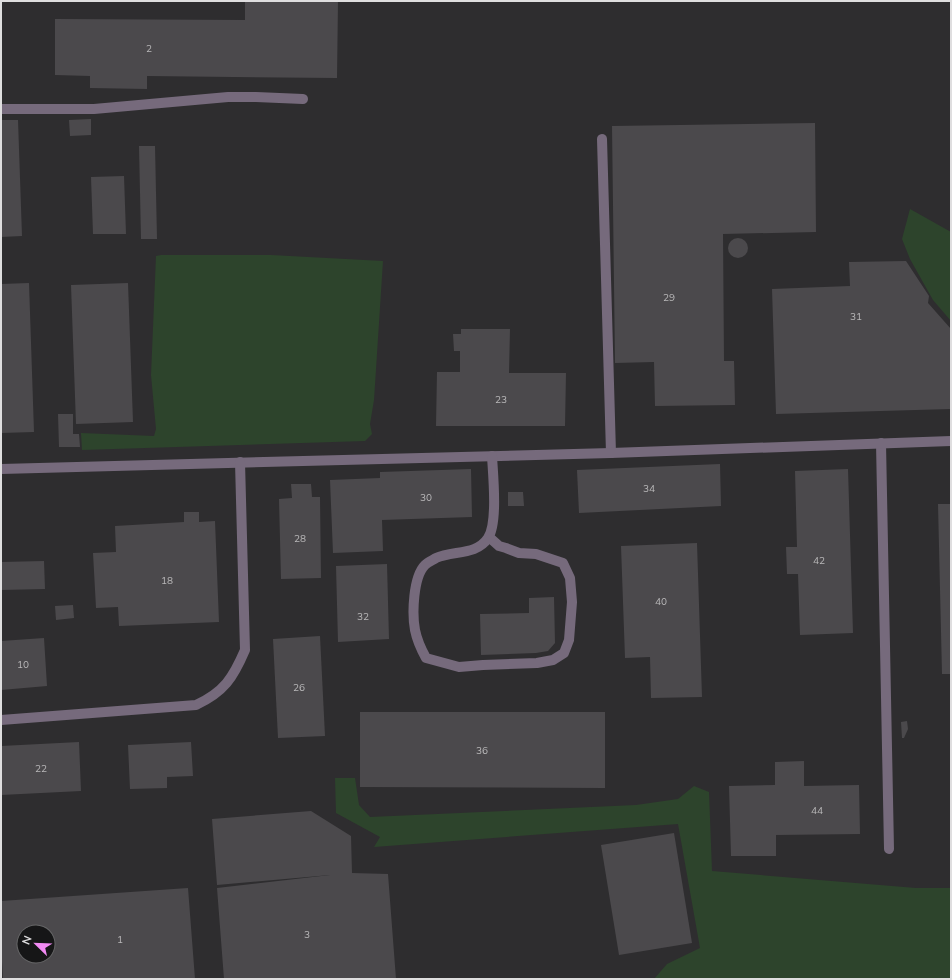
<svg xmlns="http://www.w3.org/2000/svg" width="952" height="980" viewBox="0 0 952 980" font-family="Mulish,sans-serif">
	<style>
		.green { fill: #2d442c }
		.building { fill: #4b494c; fill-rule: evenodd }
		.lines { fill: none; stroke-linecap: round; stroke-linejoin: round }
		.minor { stroke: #766a7c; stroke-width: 10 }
		.labels { text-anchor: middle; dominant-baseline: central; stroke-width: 4; stroke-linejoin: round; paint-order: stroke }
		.number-label { font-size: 10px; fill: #bab9ba }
	</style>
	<rect width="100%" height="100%" fill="#2e2d2f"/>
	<g class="green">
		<polygon points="910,209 951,232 951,321 933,300 910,259 902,239"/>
		<polygon points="161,255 271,255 383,261 374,400 370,424 372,434 365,441 82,450 81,433 154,436 156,429 151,375 156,256"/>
		<polygon points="335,778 355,778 359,805 370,817 636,805 678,799 694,786 709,792 712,871 916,888 951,888 951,979 654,979 667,964 700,948 678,824 374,847 380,837 336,813"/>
	</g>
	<g class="building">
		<polygon points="245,1 338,1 337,78 147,76 147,89 90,88 90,76 55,75 55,19 245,20"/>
		<polygon points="91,119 91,135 70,136 69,120"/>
		<polygon points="1,120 18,120 22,236 1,237"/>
		<polygon points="815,123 816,232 723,234 724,361 734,361 735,405 655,406 654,362 615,363 612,126"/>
		<polygon points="139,146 155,146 157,239 141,239"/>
		<polygon points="124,176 126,234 93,234 91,177"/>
		<circle cx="738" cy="248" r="10"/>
		<polygon points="906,261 929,296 928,303 951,329 951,409 776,414 772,289 850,286 849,262"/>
		<polygon points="29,283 34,432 1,433 1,284"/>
		<polygon points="128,283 133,422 76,424 71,285"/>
		<polygon points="461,329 510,329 509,373 566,373 565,426 436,426 437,372 460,372 460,351 454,351 453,334 461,334"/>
		<polygon points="58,414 73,414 73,434 79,434 80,447 59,447"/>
		<polygon points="720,464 721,506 579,513 577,470"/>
		<polygon points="471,469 472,517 382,520 383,551 333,553 330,480 380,478 380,472"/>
		<polygon points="848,469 853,633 800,635 798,574 787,574 786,547 797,547 795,471"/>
		<polygon points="291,484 311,484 312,497 320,497 321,578 281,579 279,499 292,498"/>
		<polygon points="508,492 523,492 524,506 508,506"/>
		<polygon points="938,504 951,504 951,674 942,674"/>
		<polygon points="184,512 199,512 199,522 215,521 219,622 119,626 118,607 96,608 93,553 116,552 115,526 184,522"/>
		<polygon points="697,543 702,697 651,698 650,657 625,658 621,546"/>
		<polygon points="44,561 45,589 1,590 1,562"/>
		<polygon points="387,564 389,639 338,642 336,566"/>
		<polygon points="554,597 555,643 548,651 536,653 481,655 480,614 529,613 529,598"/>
		<polygon points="73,605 74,618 56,620 55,606"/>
		<polygon points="320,636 325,736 278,738 273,639"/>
		<polygon points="44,638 47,686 1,690 1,641"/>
		<polygon points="360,712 605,712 605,788 360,787"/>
		<polygon points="907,721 908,729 904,738 902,738 901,722"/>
		<polygon points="79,742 81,791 1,795 1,746"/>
		<polygon points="191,742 193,776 167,777 167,788 130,789 128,745"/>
		<polygon points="804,761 804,786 859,785 860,834 776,835 776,856 731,856 729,786 775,785 775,762"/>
		<polygon points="311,811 351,836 352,873 388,874 396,979 224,979 217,888 330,875 217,885 212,819"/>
		<polygon points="674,833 692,943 619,955 601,845"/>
		<path d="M188,888l7,91h-192l-2,-34v-44zM24,932h24v24h-24z"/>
	</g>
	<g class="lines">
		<g class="minor">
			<polyline points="1,109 94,109 228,97 256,97 303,99"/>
			<polyline points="602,139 611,453"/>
			<polyline points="881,443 889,849"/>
			<polyline points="1,469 611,453 951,441"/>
			<path d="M489,537l10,9 7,2 13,5 17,1 27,9 7,15 2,24 -3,38 -5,13 -11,7 -16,3 -54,2 -24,2 -33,-9c-5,-9 -9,-18 -11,-28 -3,-16 -2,-53 10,-65 3,-3 8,-5 11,-7 17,-8 40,-2 52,-20 10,-15 5,-63 4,-82"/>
			<path d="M1,720l195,-15c28,-13 37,-27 49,-55l-5,-188"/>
		</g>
	</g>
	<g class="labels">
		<g class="number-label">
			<text x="149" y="48">2</text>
			<text x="669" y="297">29</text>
			<text x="856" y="316">31</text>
			<text x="501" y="399">23</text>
			<text x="649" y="488">34</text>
			<text x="426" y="497">30</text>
			<text x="300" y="538">28</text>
			<text x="819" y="560">42</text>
			<text x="167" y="580">18</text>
			<text x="661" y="601">40</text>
			<text x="363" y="616">32</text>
			<text x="23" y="664">10</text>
			<text x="299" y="687">26</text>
			<text x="482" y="750">36</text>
			<text x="41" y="768">22</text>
			<text x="817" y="810">44</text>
			<text x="307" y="934">3</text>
			<text x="120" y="939">1</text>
		</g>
	</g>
	<rect width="952" height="980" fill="none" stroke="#dfdedf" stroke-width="4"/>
	<g transform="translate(36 944) rotate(293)"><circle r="19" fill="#161617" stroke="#666667"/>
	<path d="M0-3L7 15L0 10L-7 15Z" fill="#f28af3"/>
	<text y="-6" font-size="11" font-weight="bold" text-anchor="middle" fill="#dfdedf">N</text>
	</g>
</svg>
